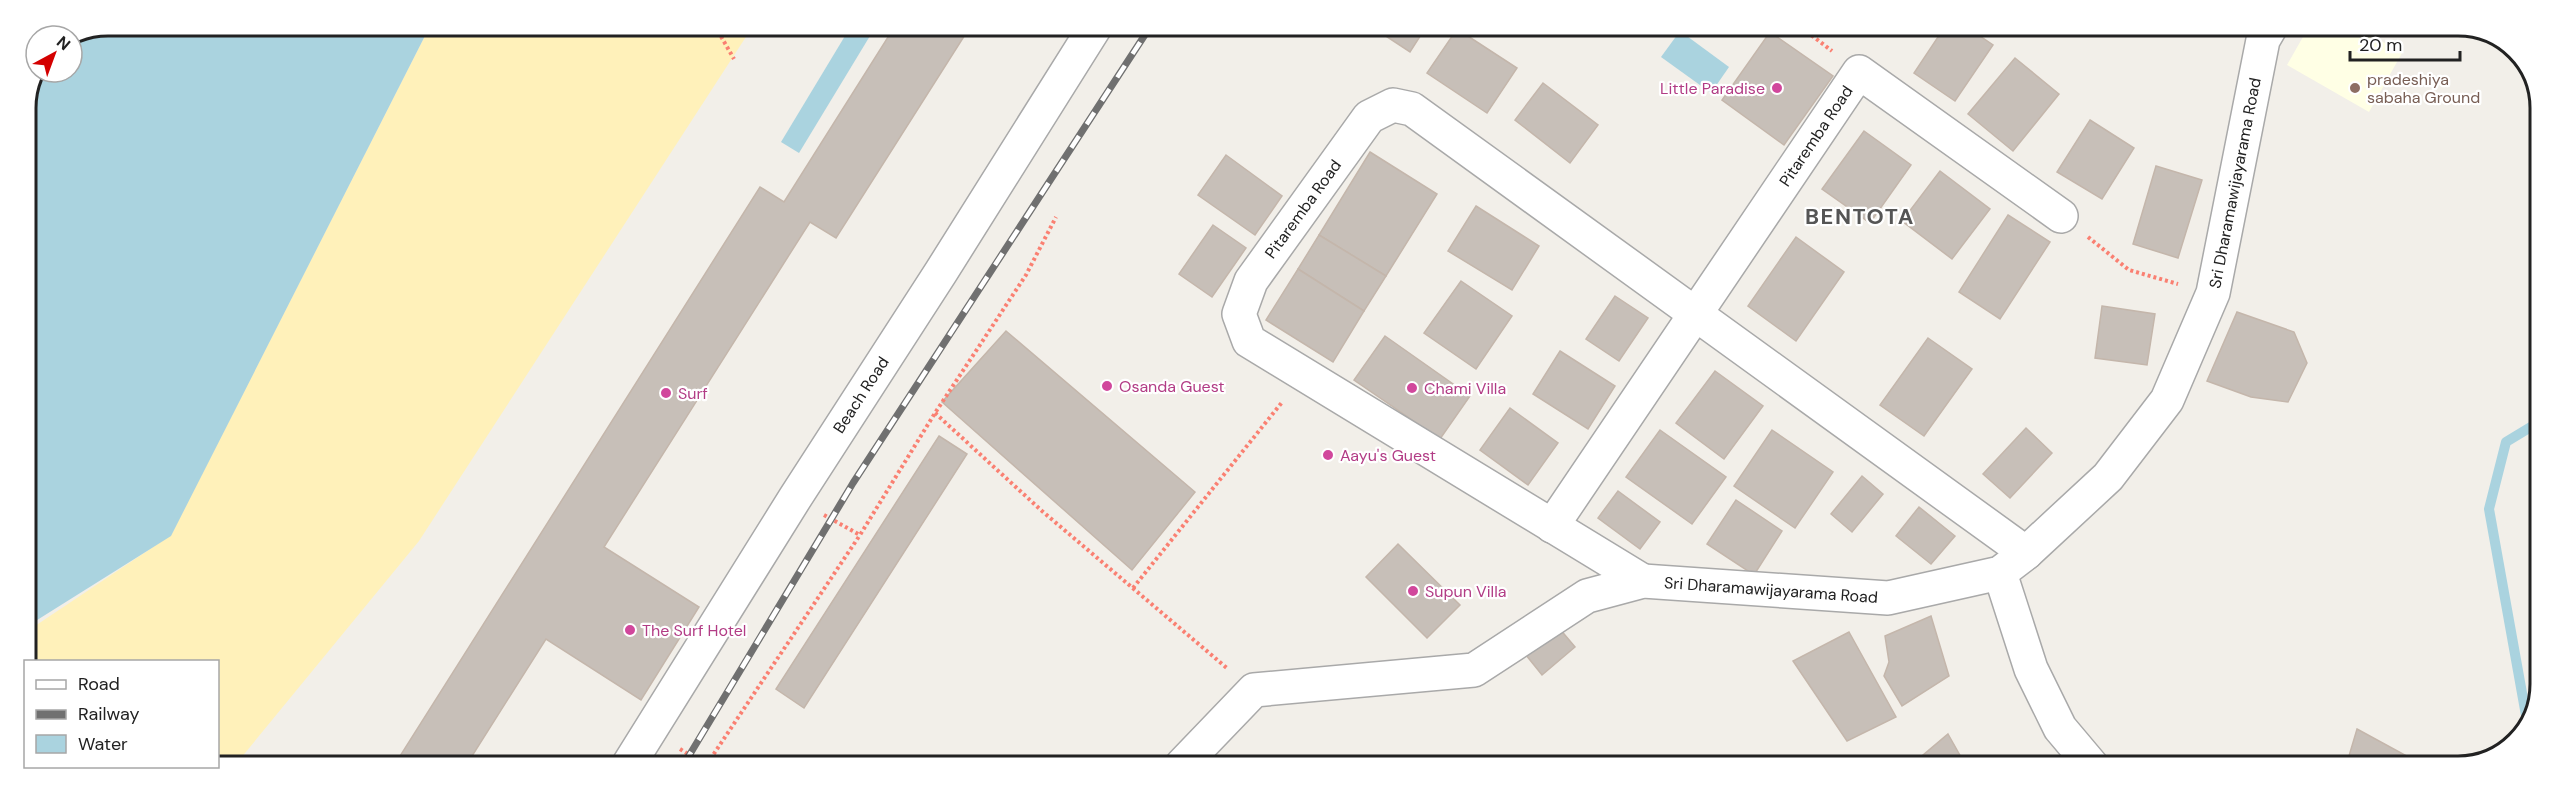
<svg xmlns="http://www.w3.org/2000/svg" width="2566" height="792" viewBox="0 0 2566 792" font-family="'DM Sans',sans-serif">
	<style>
		.education { fill: #ffffe5 }
		.sand { fill: #fff1ba }
		.water { fill: #aad3df }
		.lines { fill: none; stroke-linecap: round; stroke-linejoin: round }
		.stream { stroke: #aad3df; stroke-width: 10 }
		.building { fill: #c7bfb8; stroke: #c4b6ab; stroke-width: 1.5 }
		.minor-casing { stroke: #a9a9a9; stroke-width: 36 }
		.path { stroke: #fa8072; stroke-width: 4; stroke-dasharray: 3 3; stroke-linecap: butt }
		.minor { stroke: #fff; stroke-width: 33 }
		.rail-casing { stroke: #707070; stroke-width: 7 }
		.rail { stroke: #fff; stroke-width: 4.5; stroke-dasharray: 14; stroke-linecap: butt }
		.hotel-dot { fill: #d1479c; stroke: #fff; stroke-width: 2 }
		.education-dot { fill: #8d6e63; stroke: #fff; stroke-width: 2 }
		.labels { text-anchor: middle; dominant-baseline: central; stroke-width: 4.5; stroke-linejoin: round; paint-order: stroke }
		.education-label { font-size: 16px; fill: #785e54; stroke: #fff; text-anchor: start }
		.hotel-label { font-size: 16px; fill: #b23c85; stroke: #fff; text-anchor: start }
		.street-label { font-size: 16px; fill: #222; stroke: #fff }
		.district-label { font-size: 22px; font-weight: bold; letter-spacing: 1.5px; fill: #555; stroke: #fff }
		.rim { fill: none; stroke: #222; stroke-width: 3 }
	</style>
	<rect width="100%" height="100%" fill="#f2efe9"/>
	<polygon class="education" points="2308,28 2359,28 2402,53 2369,112 2287,65"/>
	<polygon class="sand" points="430,26 753,26 419,541 236,764 218,764 218,662 26,661 26,632 171,535"/>
	<g class="water">
		<polygon points="108,26 430,26 171,536 26,627 26,108 40,72 72,72 72,40"/>
		<polygon points="851,26 876,26 799,153 781,142"/>
		<polygon points="1680,31 1729,67 1711,93 1661,57"/>
	</g>
	<g class="lines">
		<polyline class="stream" points="2527,721 2489,509 2506,442 2539,422"/>
	</g>
	<g class="building">
		<polygon points="895,26 970,27 836,238 810,222 604,547 699,607 641,700 546,639 467,764 395,764 760,187 784,202"/>
		<polygon points="1372,27 1426,27 1410,52"/>
		<polygon points="1944,28 1968,28 1993,45 1955,101 1914,73"/>
		<polygon points="1457,29 1517,68 1487,113 1427,73"/>
		<polygon points="1770,32 1833,76 1784,145 1722,100"/>
		<polygon points="2015,58 2059,94 2013,151 1968,114"/>
		<polygon points="1543,83 1598,125 1570,163 1515,120"/>
		<polygon points="2090,120 2134,148 2102,199 2057,172"/>
		<polygon points="1864,131 1911,165 1870,223 1822,189"/>
		<polygon points="1370,152 1437,194 1386,276 1319,235"/>
		<polygon points="1226,155 1282,196 1255,235 1198,195"/>
		<polygon points="2156,166 2202,180 2178,258 2133,244"/>
		<polygon points="1940,171 1990,209 1952,259 1902,221"/>
		<polygon points="1476,206 1539,246 1512,290 1448,251"/>
		<polygon points="2008,215 2050,242 2000,319 1959,292"/>
		<polygon points="1213,225 1246,248 1212,297 1179,274"/>
		<polygon points="1319,235 1386,276 1364,311 1298,269"/>
		<polygon points="1796,237 1844,272 1796,341 1748,306"/>
		<polygon points="1298,269 1364,311 1333,362 1266,320"/>
		<polygon points="1461,281 1512,316 1476,369 1424,333"/>
		<polygon points="1615,296 1648,318 1619,361 1586,339"/>
		<polygon points="2102,306 2155,314 2147,365 2095,358"/>
		<polygon points="2237,312 2294,332 2307,363 2288,402 2251,397 2207,381"/>
		<polygon points="1006,331 1195,492 1132,570 942,402"/>
		<polygon points="1385,336 1470,396 1440,439 1354,380"/>
		<polygon points="1928,338 1972,369 1924,436 1880,405"/>
		<polygon points="1560,351 1615,386 1588,429 1533,394"/>
		<polygon points="1715,371 1763,406 1724,459 1676,423"/>
		<polygon points="1510,408 1558,443 1528,485 1480,450"/>
		<polygon points="2026,428 2052,453 2010,498 1983,474"/>
		<polygon points="1660,430 1726,477 1692,524 1626,477"/>
		<polygon points="1772,430 1833,472 1795,528 1734,486"/>
		<polygon points="939,436 967,454 804,708 776,689"/>
		<polygon points="1862,476 1883,494 1852,532 1831,514"/>
		<polygon points="1618,491 1660,522 1640,549 1598,518"/>
		<polygon points="1736,500 1782,531 1754,575 1707,544"/>
		<polygon points="1919,507 1955,536 1931,564 1896,536"/>
		<polygon points="1398,544 1460,605 1427,638 1366,577"/>
		<polygon points="1931,616 1949,676 1902,706 1884,676 1889,662 1885,636"/>
		<polygon points="1559,628 1575,647 1542,675 1526,655"/>
		<polygon points="1849,632 1896,717 1847,741 1793,661"/>
		<polygon points="2357,729 2425,766 2346,766"/>
		<polygon points="1948,734 1966,766 1910,766"/>
	</g>
	<g class="lines">
		<g class="minor-casing">
			<g id="minor">
				<polyline points="1552,526 1859,72 2061,216"/>
				<polyline points="2000,573 2031,669 2060,728 2092,766"/>
				<polyline points="1643,581 1249,341 1239,314 1251,281 1369,117 1393,105 1412,109 2026,553"/>
				<polyline points="629,764 795,498 941,272 1095,27"/>
				<polyline points="1182,765 1254,690 1474,670 1587,596 1643,581 1888,598 2000,573 2026,553 2108,477 2167,400 2213,293 2263,40 2270,28"/>
			</g>
		</g>
		<g class="path">
			<polyline points="715,26 734,59"/>
			<polyline points="1802,28 1832,51"/>
			<polyline points="2088,237 2129,270 2178,284"/>
			<polyline points="935,413 1042,511 1228,669"/>
			<polyline points="824,515 860,535 935,413 1026,275 1056,217"/>
			<polyline points="1133,588 1283,401"/>
			<polyline points="680,749 704,764"/>
			<polyline points="707,764 860,535"/>
		</g>
		<use href="#minor" class="minor"/>
		<g class="rail-casing">
			<polyline id="rail" points="684,764 853,483 1150,27"/>
		</g>
		<use href="#rail" class="rail"/>
	</g>
	<g class="hotel-dot">
		<circle cx="1777" cy="88" r="6"/>
		<circle cx="1107" cy="386" r="6"/>
		<circle cx="1412" cy="388" r="6"/>
		<circle cx="666" cy="393" r="6"/>
		<circle cx="1328" cy="455" r="6"/>
		<circle cx="1413" cy="591" r="6"/>
		<circle cx="630" cy="630" r="6"/>
	</g>
	<circle class="education-dot" cx="2355" cy="88" r="6"/>
	<g class="labels">
		<g class="education-label">
			<text x="2367" y="79">pradeshiya<tspan x="2367" dy="18">sabaha Ground</tspan></text>
		</g>
		<g class="hotel-label">
			<text x="1765" y="88" text-anchor="end">Little Paradise</text>
			<text x="1119" y="386">Osanda Guest</text>
			<text x="1424" y="388">Chami Villa</text>
			<text x="678" y="393">Surf</text>
			<text x="1340" y="455">Aayu's Guest</text>
			<text x="1425" y="591">Supun Villa</text>
			<text x="642" y="630">The Surf Hotel</text>
		</g>
		<g class="street-label">
			<text transform="translate(1816 136) rotate(-56)">Pitaremba Road</text>
			<text transform="translate(2235 183) rotate(-79)">Sri Dharamawijayarama Road</text>
			<text transform="translate(1303 209) rotate(-54)">Pitaremba Road</text>
			<text transform="translate(861 395) rotate(-57)">Beach Road</text>
			<text transform="translate(1771 590) rotate(4)">Sri Dharamawijayarama Road</text>
		</g>
		<g class="district-label">
			<text x="1860" y="216">BENTOTA</text>
		</g>
	</g>
	<path d="M0 0H2566V792H0ZM108 36H2458A72 72 0 0 1 2530 108V684A72 72 0 0 1 2458 756H108A72 72 0 0 1 36 684V108A72 72 0 0 1 108 36Z" fill="#fff" fill-rule="evenodd"/>
	<path class="rim" d="M108 36H2458A72 72 0 0 1 2530 108V684A72 72 0 0 1 2458 756H108A72 72 0 0 1 36 684V108A72 72 0 0 1 108 36Z"/>
	<rect x="24" y="660" width="195" height="108" fill="#ffffff" stroke="#a7a7a7" stroke-width="1.5"/>
	<rect x="36" y="680" width="30" height="9" fill="#ffffff" stroke="#a7a7a7" stroke-width="1.5"/>
	<text x="78" y="690" font-size="18" fill="#222222">Road</text>
	<rect x="36" y="710" width="30" height="9" fill="#707070" stroke="#a7a7a7" stroke-width="1.5"/>
	<text x="78" y="720" font-size="18" fill="#222222">Railway</text>
	<rect x="36" y="735" width="30" height="18" fill="#aad3df" stroke="#a7a7a7" stroke-width="1.5"/>
	<text x="78" y="750" font-size="18" fill="#222222">Water</text>
	<g transform="translate(54 54) rotate(41)"><circle r="28" fill="#ffffff" stroke="#a7a7a7" stroke-width="1.5"/>
	<path d="M0-4.5L10 22L0 15L-10 22Z" fill="#d40000"/>
	<text y="-9" font-size="16" font-weight="bold" text-anchor="middle" fill="#222222">N</text>
	</g>
	<path d="M2350 51v9h110v-9" fill="none" stroke="#222222" stroke-width="3"/>
	<text x="2359" y="51" font-size="18" fill="#222222" stroke="#ffffff" stroke-width="4.5" paint-order="stroke">20 m</text>
</svg>
